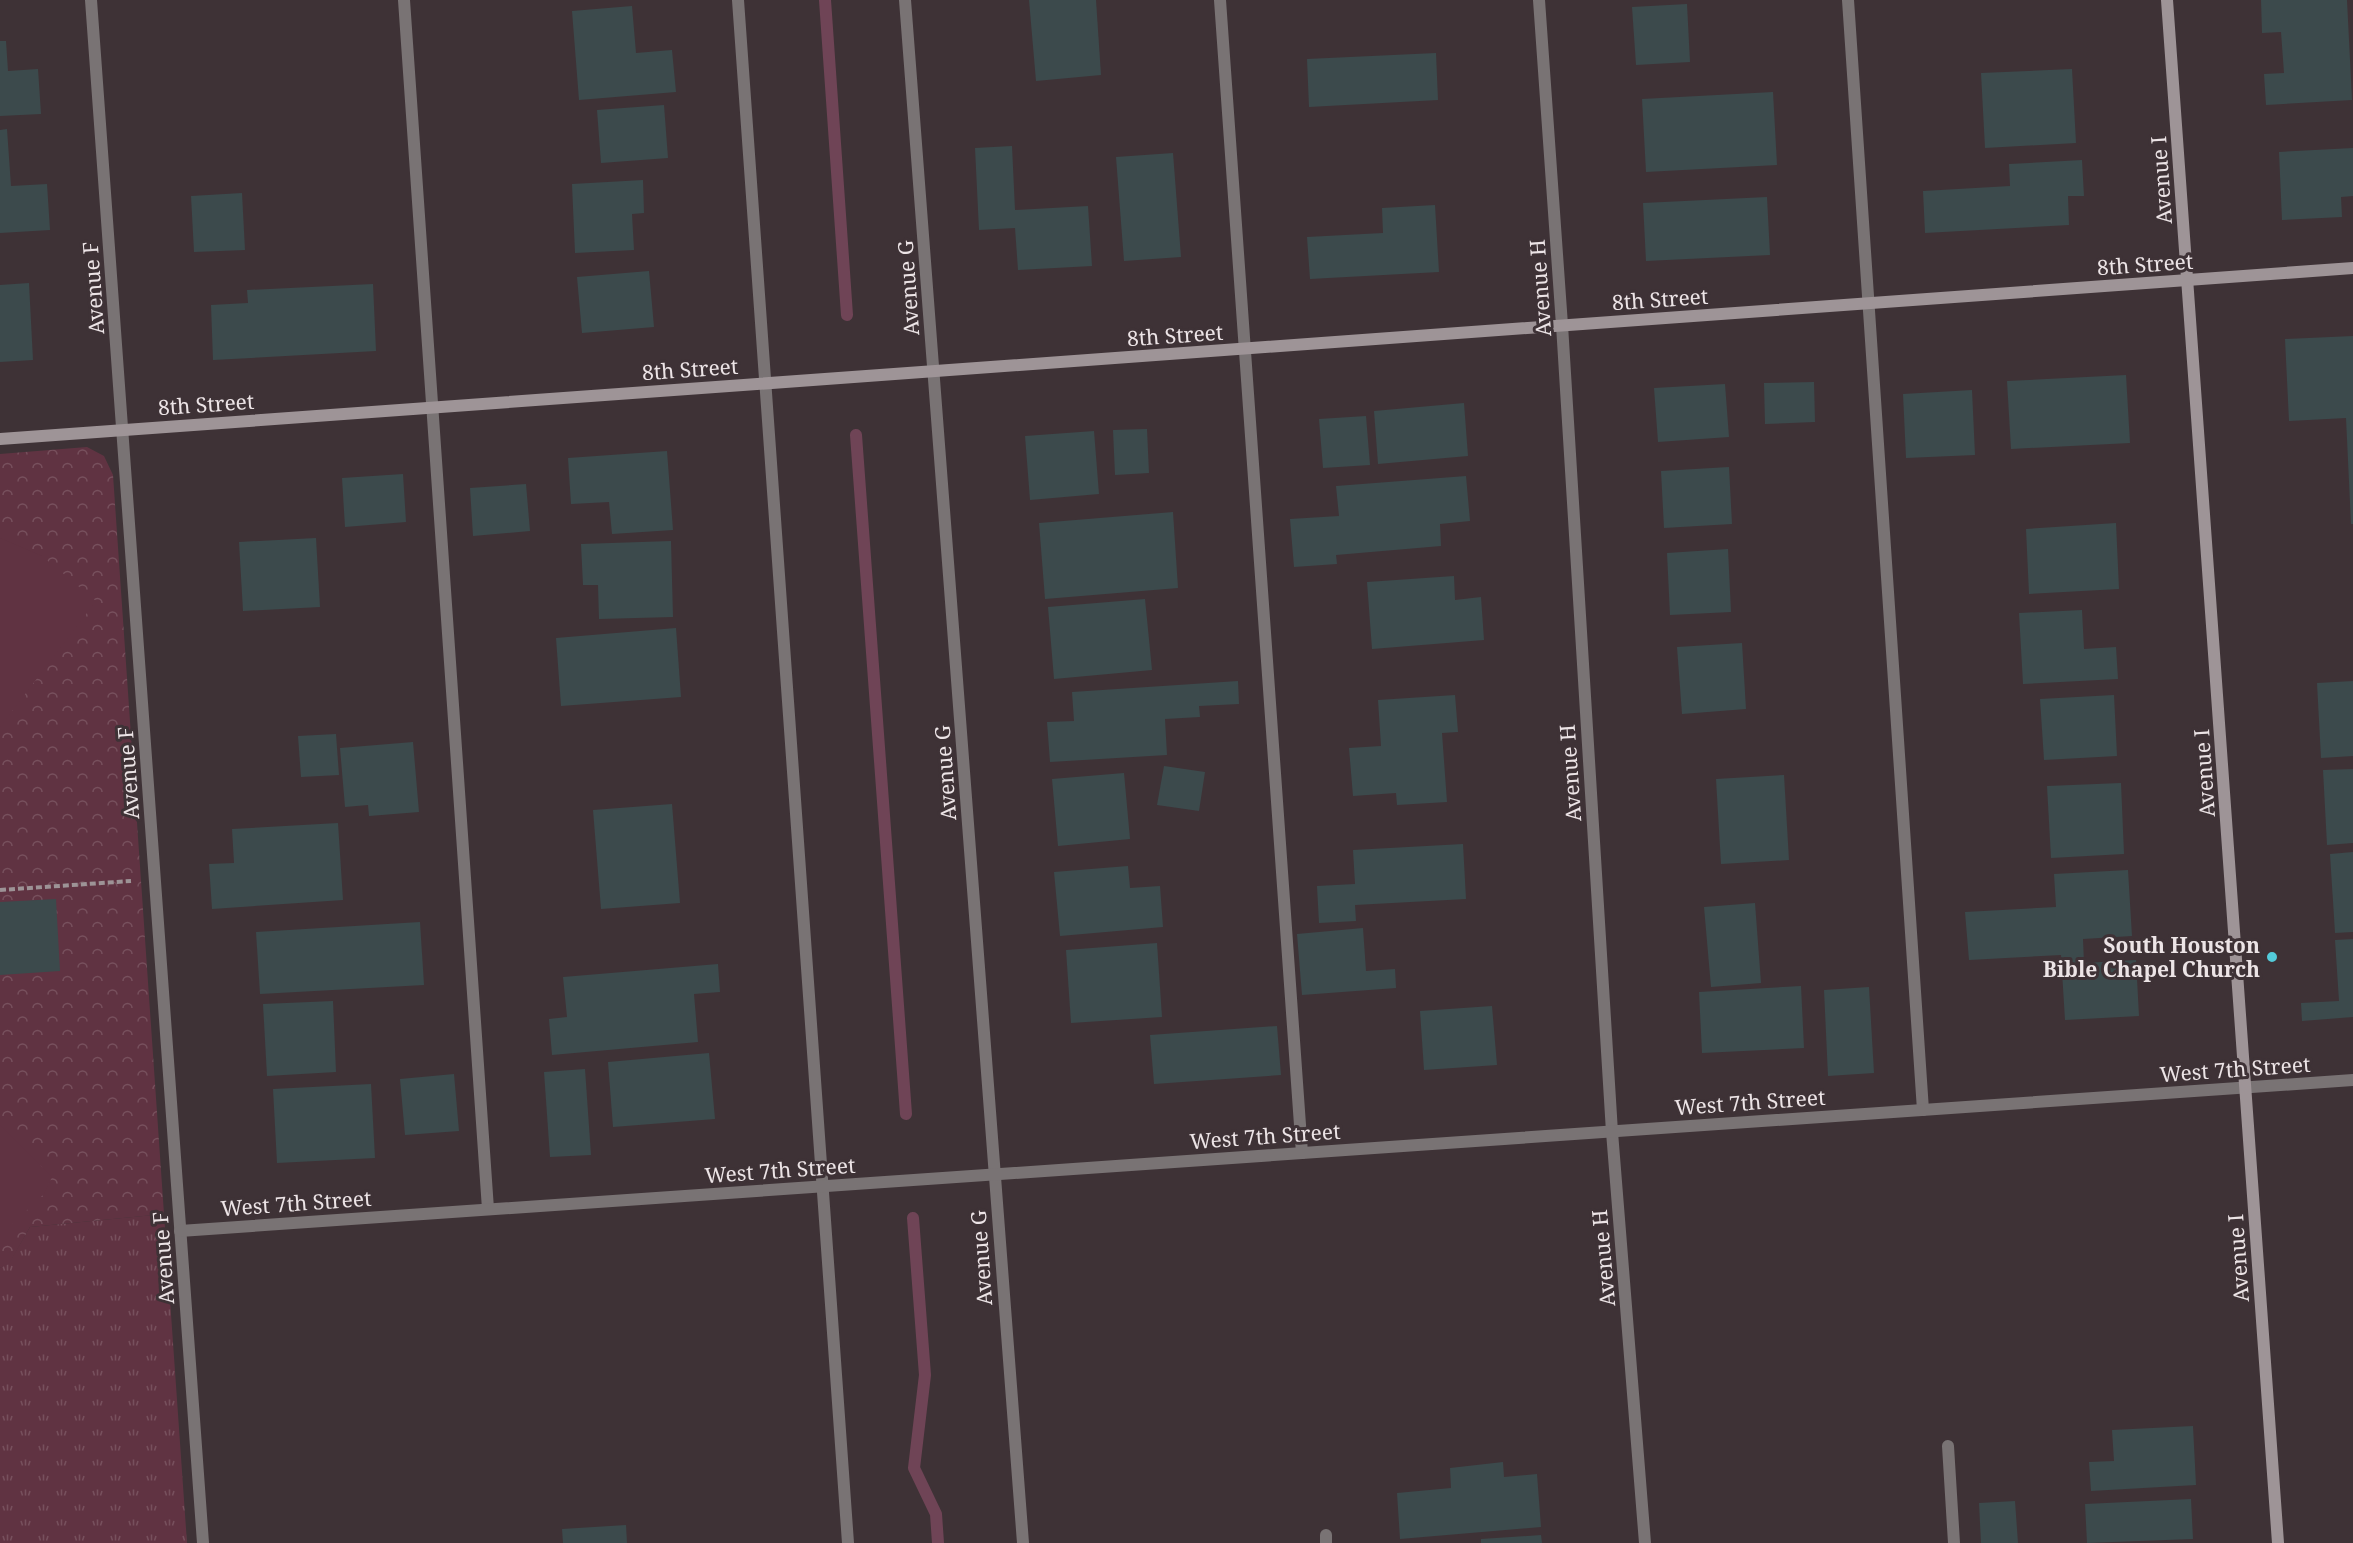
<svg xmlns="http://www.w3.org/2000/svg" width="2353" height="1543" viewBox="0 0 2353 1543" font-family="'Noto Serif',serif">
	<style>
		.grass { fill: url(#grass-tufts) }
		.park { fill: url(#park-crowns) }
		.garden { fill: #603342 }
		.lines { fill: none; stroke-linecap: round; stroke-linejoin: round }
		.stream { stroke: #6f4456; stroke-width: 12 }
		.building { fill: #3c4a4c }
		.path { stroke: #9d9396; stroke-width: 4; stroke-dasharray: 6 3; stroke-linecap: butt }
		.lane { stroke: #797374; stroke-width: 12 }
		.street { stroke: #797374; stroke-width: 12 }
		.secondary { stroke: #9e9497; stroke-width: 12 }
		.poi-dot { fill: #53cbda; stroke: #3e3236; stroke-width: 2 }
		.labels { text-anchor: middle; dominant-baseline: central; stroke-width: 6; stroke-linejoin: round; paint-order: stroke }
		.street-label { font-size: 21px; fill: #ece4e6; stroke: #3e3236 }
		.poi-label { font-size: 21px; font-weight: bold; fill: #ece4e6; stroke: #3e3236; text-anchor: end }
	</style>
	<defs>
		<pattern id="grass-tufts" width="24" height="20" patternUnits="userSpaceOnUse" patternTransform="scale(1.5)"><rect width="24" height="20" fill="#603342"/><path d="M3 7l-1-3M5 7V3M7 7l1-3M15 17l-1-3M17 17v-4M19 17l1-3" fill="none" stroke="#77505d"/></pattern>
		<pattern id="park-crowns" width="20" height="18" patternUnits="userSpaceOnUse" patternTransform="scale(1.5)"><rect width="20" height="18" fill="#603342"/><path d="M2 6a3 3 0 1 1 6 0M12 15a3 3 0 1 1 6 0" fill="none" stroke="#77505d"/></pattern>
	</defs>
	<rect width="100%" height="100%" fill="#3e3236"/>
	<polygon class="grass" points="164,1214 187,1543 0,1543 0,1268 9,1263 30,1227"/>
	<polygon class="park" points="87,447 104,456 113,475 164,1214 30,1227 9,1264 0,1268 0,454"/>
	<g class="garden">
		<polygon points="0,538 42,556 96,601 0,727"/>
		<polygon points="0,1125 52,1177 44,1194 0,1236"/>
	</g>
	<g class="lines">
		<g class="stream">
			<polyline points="825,0 847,315"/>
			<polyline points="856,435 906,1114"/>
			<polyline points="913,1218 925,1375 914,1468 936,1514 938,1543"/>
		</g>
	</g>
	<g class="building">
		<polygon points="1029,0 1096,0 1101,75 1036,81"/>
		<polygon points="2261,0 2347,0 2352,100 2266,105 2264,74 2284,73 2281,32 2262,33"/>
		<polygon points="1687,4 1690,62 1636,65 1632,7"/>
		<polygon points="632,6 636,53 672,50 676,92 579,100 572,11"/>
		<polygon points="0,41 6,41 8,71 38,69 41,114 0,116"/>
		<polygon points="1436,53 1438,100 1309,107 1307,59"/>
		<polygon points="2072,69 2076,143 1985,148 1981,73"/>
		<polygon points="1773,92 1777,165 1646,172 1642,99"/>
		<polygon points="664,105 668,158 601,163 597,110"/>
		<polygon points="7,129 11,186 47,184 50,230 0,233 0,130"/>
		<polygon points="1012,146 1015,210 1088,206 1092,266 1018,270 1015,228 979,230 975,148"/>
		<polygon points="2353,148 2353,196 2341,197 2342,217 2282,220 2279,152"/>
		<polygon points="1173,153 1181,257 1124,261 1116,157"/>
		<polygon points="2082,160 2084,196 2068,196 2069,225 1925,233 1923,191 2010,186 2009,164"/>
		<polygon points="643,180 644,213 632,214 634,250 575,253 572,184"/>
		<polygon points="242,193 245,250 194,252 191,196"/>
		<polygon points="1767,197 1770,255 1646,261 1643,203"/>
		<polygon points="1435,205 1439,272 1310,279 1307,237 1383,233 1382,208"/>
		<polygon points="649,271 654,327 582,333 577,277"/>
		<polygon points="29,283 33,360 0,362 0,285"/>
		<polygon points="373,284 376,351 213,360 211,305 248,303 247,290"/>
		<polygon points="2353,336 2353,524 2351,524 2346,418 2289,421 2285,339"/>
		<polygon points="2126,375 2130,443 2011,449 2007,381"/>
		<polygon points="1814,382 1815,422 1765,424 1764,383"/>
		<polygon points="1725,384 1729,437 1658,442 1654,388"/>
		<polygon points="1972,390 1975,455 1906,458 1903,394"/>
		<polygon points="1464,403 1468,456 1378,464 1374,411"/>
		<polygon points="1366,416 1370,465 1323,468 1319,419"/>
		<polygon points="1147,429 1149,473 1115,475 1113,430"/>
		<polygon points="1094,431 1099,494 1030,500 1025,436"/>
		<polygon points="667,451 673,530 612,534 609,502 571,504 568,458"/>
		<polygon points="1729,467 1732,524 1664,528 1661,471"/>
		<polygon points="403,474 406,522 345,527 342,478"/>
		<polygon points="1466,476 1470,521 1440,524 1441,546 1336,555 1337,564 1294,567 1290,519 1339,516 1336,486"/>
		<polygon points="526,484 530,531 473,536 470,488"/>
		<polygon points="1173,512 1178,588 1045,599 1039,523"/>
		<polygon points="2116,523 2119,589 2029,594 2026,529"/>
		<polygon points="316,538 320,607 243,611 239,542"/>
		<polygon points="671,541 673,617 599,619 598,585 583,585 581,544"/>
		<polygon points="1728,549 1731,612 1670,615 1667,553"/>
		<polygon points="1454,576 1455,600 1481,597 1484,640 1372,649 1367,582"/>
		<polygon points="1145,599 1152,670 1054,679 1048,607"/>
		<polygon points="2082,610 2084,649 2116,647 2118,679 2023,684 2019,613"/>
		<polygon points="676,628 681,697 561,706 556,638"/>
		<polygon points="1742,643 1746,709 1682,714 1677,647"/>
		<polygon points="1238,681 1239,704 1199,706 1200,717 1165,719 1167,755 1050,762 1047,722 1074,721 1072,692"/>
		<polygon points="2353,681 2353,756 2321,758 2317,683"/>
		<polygon points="1455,695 1458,732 1442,733 1447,802 1397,805 1396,793 1353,796 1349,748 1381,746 1378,700"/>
		<polygon points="2114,695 2117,756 2044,760 2040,699"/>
		<polygon points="336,734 339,775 301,777 298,736"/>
		<polygon points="413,742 419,812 369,816 368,805 345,807 340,748"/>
		<polygon points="1164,766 1205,772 1199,811 1157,805"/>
		<polygon points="2353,769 2353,843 2327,845 2323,770"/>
		<polygon points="1124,773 1130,839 1058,846 1052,779"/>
		<polygon points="1784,775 1789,860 1721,864 1716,779"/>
		<polygon points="2121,783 2124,854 2051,858 2047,786"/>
		<polygon points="672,804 680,903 601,909 593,810"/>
		<polygon points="338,823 343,900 212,909 209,864 234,863 232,829"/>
		<polygon points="1463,844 1466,899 1355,905 1356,921 1319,923 1317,886 1355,884 1353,850"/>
		<polygon points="2353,852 2353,932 2335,933 2330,854"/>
		<polygon points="1128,866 1130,888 1160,886 1163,927 1060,936 1054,872"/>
		<polygon points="2128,870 2132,936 2083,939 2084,963 2136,960 2139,1016 2065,1020 2061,955 1969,960 1965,912 2056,907 2054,874"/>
		<polygon points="56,899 60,971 0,975 0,902"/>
		<polygon points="1755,903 1761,983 1711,987 1704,907"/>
		<polygon points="420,922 424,985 260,994 256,932"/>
		<polygon points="1363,928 1366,971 1395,969 1396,988 1302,995 1297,934"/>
		<polygon points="2353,939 2353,1017 2302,1021 2301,1003 2339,1001 2335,940"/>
		<polygon points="1157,943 1162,1017 1071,1023 1066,950"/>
		<polygon points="718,964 720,992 694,994 698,1042 552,1055 549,1019 567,1017 563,977"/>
		<polygon points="1801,986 1804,1048 1702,1053 1699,992"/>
		<polygon points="1869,987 1874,1073 1828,1076 1824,990"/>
		<polygon points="333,1001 336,1072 267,1076 263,1004"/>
		<polygon points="1492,1006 1497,1065 1424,1070 1420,1011"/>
		<polygon points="1277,1026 1281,1075 1154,1084 1150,1035"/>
		<polygon points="709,1053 715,1119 613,1127 608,1062"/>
		<polygon points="585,1069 591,1155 550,1157 544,1072"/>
		<polygon points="454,1074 459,1131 405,1135 400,1079"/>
		<polygon points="371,1084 375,1158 277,1163 273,1089"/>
		<polygon points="2193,1426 2196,1485 2091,1491 2089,1462 2114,1461 2112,1430"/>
		<polygon points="1503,1462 1504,1477 1537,1474 1541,1527 1400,1539 1397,1493 1451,1488 1450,1468"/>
		<polygon points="2191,1499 2193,1539 2087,1543 2085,1504"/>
		<polygon points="2015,1501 2018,1543 1981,1543 1979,1503"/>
		<polygon points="626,1525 627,1543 563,1543 562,1529"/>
		<polygon points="1541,1535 1542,1543 1481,1543 1481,1539"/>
	</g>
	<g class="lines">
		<polyline class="path" points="0,890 131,881"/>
		<g class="lane">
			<polyline points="404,0 488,1209"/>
			<polyline points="1220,0 1302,1153"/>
			<polyline points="1848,0 1923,1110"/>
			<polyline points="1948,1446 1954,1543"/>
			<polyline points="1326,1535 1326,1543"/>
		</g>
		<g class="street">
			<polyline points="91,0 203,1543"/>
			<polyline points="738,0 848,1543"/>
			<polyline points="905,0 1023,1543"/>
			<polyline points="1539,0 1562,325 1612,1132 1645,1543"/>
			<polyline points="180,1231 2353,1080"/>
		</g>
		<g class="secondary">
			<polyline points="2167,0 2278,1543"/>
			<polyline points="0,439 2353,268"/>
		</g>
	</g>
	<circle class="poi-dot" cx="2272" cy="957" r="6"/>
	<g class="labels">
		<g class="street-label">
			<text transform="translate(2161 180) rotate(-94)">Avenue I</text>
			<text transform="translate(2145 264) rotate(-4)">8th Street</text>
			<text transform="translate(93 288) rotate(-94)">Avenue F</text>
			<text transform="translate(908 288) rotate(-94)">Avenue G</text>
			<text transform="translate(1540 288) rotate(-94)">Avenue H</text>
			<text transform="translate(1660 299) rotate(-4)">8th Street</text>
			<text transform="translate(1175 335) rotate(-4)">8th Street</text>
			<text transform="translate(690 369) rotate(-4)">8th Street</text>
			<text transform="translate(206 404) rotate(-4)">8th Street</text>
			<text transform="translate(128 773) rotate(-94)">Avenue F</text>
			<text transform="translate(945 773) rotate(-94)">Avenue G</text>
			<text transform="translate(1570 773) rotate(-94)">Avenue H</text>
			<text transform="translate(2204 773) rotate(-94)">Avenue I</text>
			<text transform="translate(2235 1069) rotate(-4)">West 7th Street</text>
			<text transform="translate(1750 1102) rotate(-4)">West 7th Street</text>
			<text transform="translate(1265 1136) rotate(-4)">West 7th Street</text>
			<text transform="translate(780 1170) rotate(-4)">West 7th Street</text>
			<text transform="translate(296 1203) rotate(-4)">West 7th Street</text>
			<text transform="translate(163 1258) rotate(-94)">Avenue F</text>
			<text transform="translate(981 1258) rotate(-94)">Avenue G</text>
			<text transform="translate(1603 1258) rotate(-95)">Avenue H</text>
			<text transform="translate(2238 1258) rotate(-94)">Avenue I</text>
		</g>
		<g class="poi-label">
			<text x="2260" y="945">South Houston<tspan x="2260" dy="24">Bible Chapel Church</tspan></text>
		</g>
	</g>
</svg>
